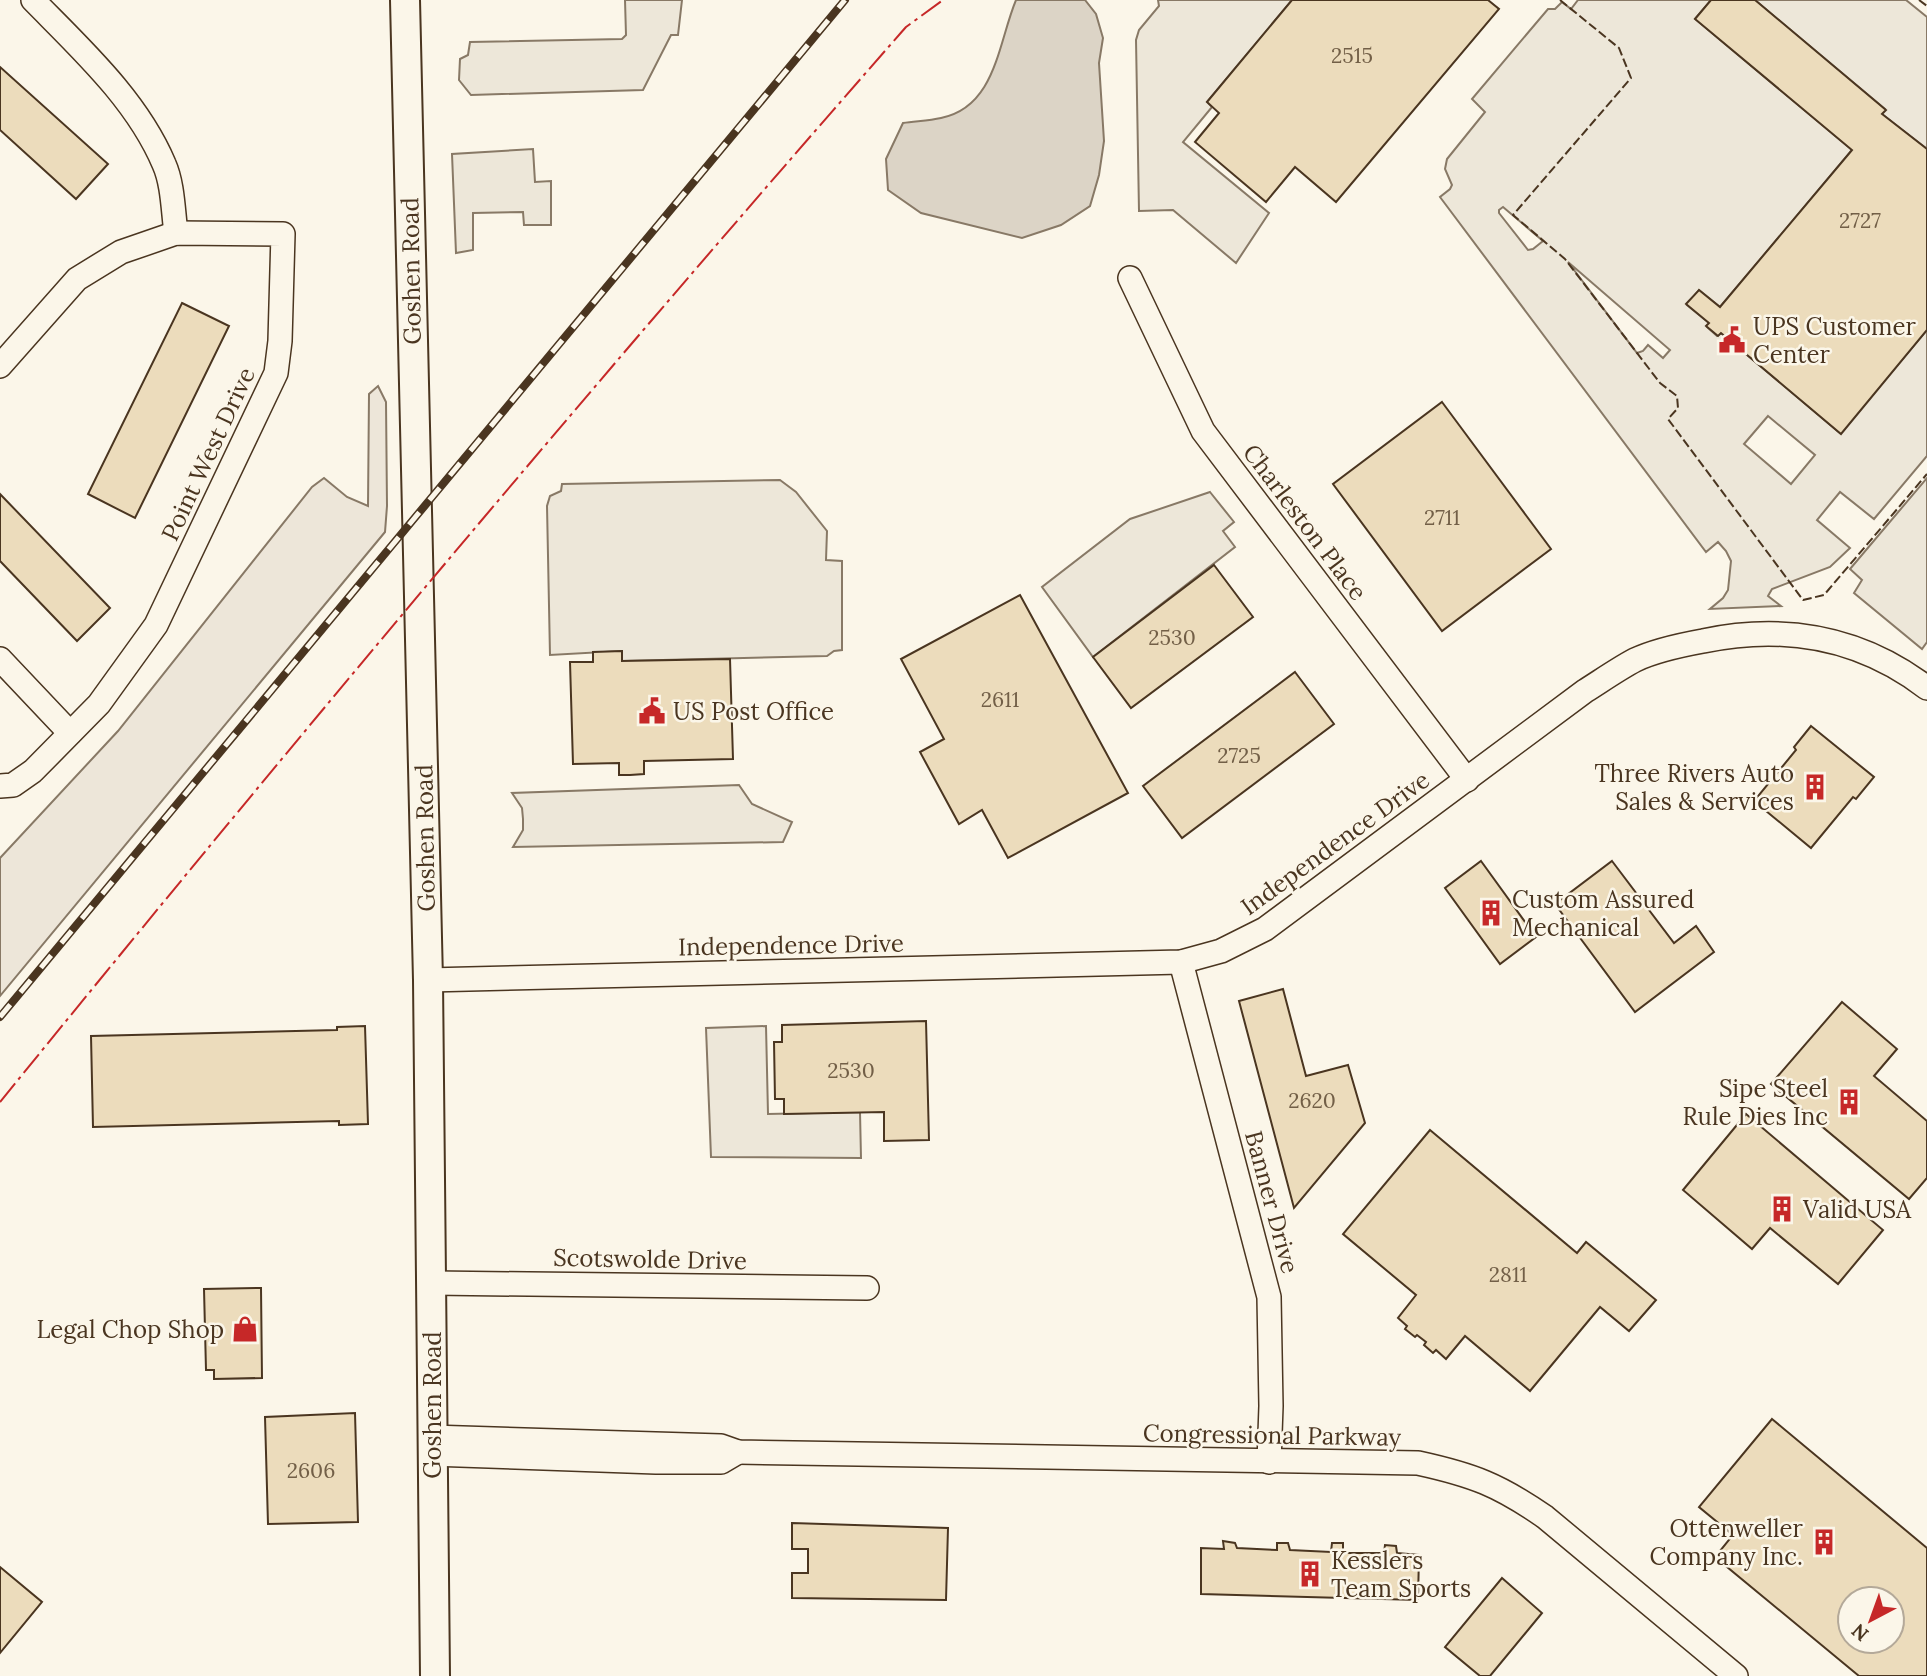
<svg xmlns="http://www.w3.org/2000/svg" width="1927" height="1676" viewBox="0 0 1927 1676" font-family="Lora,serif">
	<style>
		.green { fill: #ede6d9; stroke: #887966; stroke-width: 2 }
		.parking { fill: #ede7d9; stroke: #887966; stroke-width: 2; fill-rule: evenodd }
		.water { fill: #dcd4c6; stroke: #887966; stroke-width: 2 }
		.building { fill: #ecdcbc; stroke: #4a3520; stroke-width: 2; fill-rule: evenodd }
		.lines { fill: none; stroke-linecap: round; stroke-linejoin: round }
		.minor-casing { stroke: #4a3520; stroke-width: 26 }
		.major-casing { stroke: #4a3520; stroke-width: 32 }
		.minor { stroke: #fbf6e9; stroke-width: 23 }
		.major { stroke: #fbf6e9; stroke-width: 28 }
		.rail-casing { stroke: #4a3520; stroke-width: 8 }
		.rail { stroke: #fbf6e9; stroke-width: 5; stroke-dasharray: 16; stroke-linecap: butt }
		.fence { stroke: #4a3520; stroke-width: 2; stroke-dasharray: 9 3.5; stroke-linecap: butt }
		.power { stroke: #c62828; stroke-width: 2; stroke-dasharray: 24 5 3.5 5; stroke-linecap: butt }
		.labels { text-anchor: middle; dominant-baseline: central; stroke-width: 5; stroke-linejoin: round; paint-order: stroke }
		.number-label { font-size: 21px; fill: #725f47 }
		.street-label { font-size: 24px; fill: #4a3520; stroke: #fbf6e9 }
		.poi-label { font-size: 24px; fill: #4a3520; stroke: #fbf6e9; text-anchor: start }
	</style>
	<rect width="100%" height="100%" fill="#fbf6e9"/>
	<polygon class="green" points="378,386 386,402 387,506 385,532 0,996 0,858 118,731 312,487 324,478 347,497 368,506 369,394"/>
	<g class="parking">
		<polygon points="625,0 682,0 678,35 671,35 643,90 471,95 459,80 460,59 468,55 470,42 622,39 626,35"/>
		<polygon points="1158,0 1292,0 1207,102 1212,107 1183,142 1269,213 1236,263 1173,210 1139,211 1136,40 1139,30 1159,6"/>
		<path d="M1578,0h133l-16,19 157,131 -132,157 -21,-17 -12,15 22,18 -2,4 10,9 4,-3 119,100 87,-103v126l-53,63 -34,-27 -23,28 33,28 -20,19 -58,22 -4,7 13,10 -71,3 13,-11 5,-8 3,-29 -5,-10 -8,-9 -12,10 -266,-355 10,-8 2,-4 -7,-16 2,-10 38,-47 -13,-13 76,-90h7l7,-7 9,7zM1503,207l40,34 -10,8 -5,1 -29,-37v-3zM1568,262l102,88 -7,8 -15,-13 -5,6 -6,2zM1768,416l47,39 -24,29 -47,-40z"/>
		<polygon points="1755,0 1906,0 1927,17 1927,149 1882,114 1885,109"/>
		<polygon points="533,149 535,182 551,181 551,225 524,225 523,212 473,213 473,250 456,253 452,154"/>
		<polygon points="1927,478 1927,642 1922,649 1854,593 1862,580 1850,569"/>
		<polygon points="780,480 796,492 827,531 826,560 842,561 842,650 834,651 827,656 622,661 621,651 550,655 547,506 550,496 561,491 562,484"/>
		<polygon points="1210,492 1234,522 1223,531 1235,547 1093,657 1042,587 1130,519"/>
		<polygon points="739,785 752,804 792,822 783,842 513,847 523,830 523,819 522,808 512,793"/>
		<polygon points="766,1026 768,1114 860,1112 861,1158 711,1157 706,1028"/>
	</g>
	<path class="water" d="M1016,0h69l11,14 7,24 -4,25 5,78 -5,34 -9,31 -29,19 -39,13 -101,-25 -33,-23 -2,-31 17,-36c12,-2 25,-2 38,-5 55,-11 57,-75 75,-118z"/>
	<g class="building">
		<polygon points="1292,0 1488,0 1499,9 1336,202 1295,167 1266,202 1195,142 1219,113 1207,102"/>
		<polygon points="1711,0 1755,0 1886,110 1882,114 1927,149 1927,330 1841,434 1721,333 1718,336 1706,326 1709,323 1686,304 1699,290 1720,307 1852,150 1695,19"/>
		<polygon points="0,67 108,164 76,199 0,130"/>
		<polygon points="182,303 229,326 135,518 88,494"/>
		<polygon points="1442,402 1551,549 1442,631 1333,484"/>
		<polygon points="0,494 110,608 77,641 0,561"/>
		<polygon points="1214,565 1253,617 1131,708 1093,657"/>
		<polygon points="1020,595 1128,793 1008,858 982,810 959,824 920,752 944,739 901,659"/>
		<polygon points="622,651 622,661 730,659 733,759 644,761 644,774 630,775 619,775 619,763 573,764 570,662 593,662 593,652"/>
		<polygon points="1295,672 1334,724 1182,838 1143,786"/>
		<polygon points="1811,726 1874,777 1856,799 1853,797 1811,848 1754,801 1796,750 1794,747"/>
		<polygon points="1481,861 1536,937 1500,964 1445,888"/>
		<polygon points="1612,861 1674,943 1696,926 1714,952 1635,1012 1555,904"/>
		<polygon points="1283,989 1306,1076 1348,1065 1365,1123 1294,1208 1239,1001"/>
		<polygon points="1842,1002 1897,1049 1874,1076 1927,1121 1927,1178 1909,1199 1771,1084"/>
		<polygon points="926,1021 929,1140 884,1141 884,1112 784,1114 784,1099 775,1099 774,1042 782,1042 782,1025"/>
		<polygon points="365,1026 368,1124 339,1125 339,1121 93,1127 91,1036 337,1030 337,1027"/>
		<polygon points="1746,1114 1883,1230 1838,1284 1770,1228 1752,1249 1683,1190"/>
		<polygon points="1430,1130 1577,1253 1586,1242 1656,1300 1629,1331 1600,1307 1530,1391 1465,1336 1446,1359 1436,1350 1433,1353 1424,1345 1426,1342 1417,1335 1415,1337 1405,1329 1407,1326 1398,1318 1416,1295 1343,1234"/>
		<polygon points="261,1288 262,1378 214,1379 214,1370 206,1370 204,1289"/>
		<polygon points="355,1413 358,1522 268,1524 265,1417"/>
		<path d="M1772,1419l155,129v128h-68l-144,-119 18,-22 -34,-28zM1850,1599h42v42h-42z"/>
		<polygon points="792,1523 948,1528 946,1600 792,1598 792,1573 808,1573 808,1549 792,1549"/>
		<polygon points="1223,1541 1235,1543 1237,1548 1277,1550 1277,1543 1288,1543 1290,1550 1331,1552 1332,1543 1343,1543 1343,1553 1384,1553 1385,1545 1396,1546 1397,1553 1419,1555 1418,1600 1201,1594 1201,1548 1224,1549"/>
		<polygon points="0,1567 42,1602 0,1653"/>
		<polygon points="1502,1578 1542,1613 1490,1676 1480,1676 1445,1647"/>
	</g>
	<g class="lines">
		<g class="minor-casing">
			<g id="minor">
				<path d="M33,0c48,49 104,100 131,164 9,20 9,47 12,69"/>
				<polyline points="1130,278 1203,431 1467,780"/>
				<polyline points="0,366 77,279 121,252 176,233 283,234 280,341 276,373 156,625 99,704 33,771 13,785 0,786"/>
				<polyline points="0,659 70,733"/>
				<polyline points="1181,962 1269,1297 1271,1406 1269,1462"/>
				<path d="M428,980l753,-18 40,-11 44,-22 320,-238c16,-10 33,-22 50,-31 21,-10 46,-15 68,-19 81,-17 157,-4 224,47"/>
				<polyline points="433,1283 867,1288"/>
				<path d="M431,1437l290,9 17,6 680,11c55,12 81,22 127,54l191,159"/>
				<polyline points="431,1454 656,1462 721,1462 738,1452"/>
			</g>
		</g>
		<g class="major-casing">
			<polyline id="major" points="405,0 428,980 435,1676"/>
		</g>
		<use href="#minor" class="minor"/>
		<use href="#major" class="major"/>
		<g class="rail-casing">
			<polyline id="rail" points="0,1017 845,0"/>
		</g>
		<use href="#rail" class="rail"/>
		<g class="fence">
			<polyline points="1560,0 1619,48 1631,78 1513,215 1565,259 1660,383 1677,396 1678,408 1668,419 1803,600 1824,595 1927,474"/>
			<polyline points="1919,0 1927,6"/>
		</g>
		<path class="power" d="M0,1102c296,-364 597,-723 906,-1075l37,-27"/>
	</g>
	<defs>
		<g id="civic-bare" transform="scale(2.1)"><path d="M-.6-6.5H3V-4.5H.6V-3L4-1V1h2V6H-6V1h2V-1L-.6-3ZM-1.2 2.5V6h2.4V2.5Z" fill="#c62828" stroke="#fbf6e9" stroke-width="2.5" paint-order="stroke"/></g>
		<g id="building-bare" transform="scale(2.1)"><path d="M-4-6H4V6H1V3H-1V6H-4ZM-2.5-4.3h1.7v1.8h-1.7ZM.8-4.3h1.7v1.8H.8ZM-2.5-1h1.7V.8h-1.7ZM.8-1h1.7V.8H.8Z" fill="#c62828" stroke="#fbf6e9" stroke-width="2.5" paint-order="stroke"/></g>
		<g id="shop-bare" transform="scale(2.1)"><path d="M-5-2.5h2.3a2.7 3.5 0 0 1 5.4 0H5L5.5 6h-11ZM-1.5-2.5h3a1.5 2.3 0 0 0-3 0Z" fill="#c62828" stroke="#fbf6e9" stroke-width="2.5" paint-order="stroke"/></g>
	</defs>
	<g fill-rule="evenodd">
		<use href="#civic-bare" x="1732" y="340"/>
		<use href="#civic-bare" x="652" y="711"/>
		<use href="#building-bare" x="1815" y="787"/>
		<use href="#building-bare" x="1491" y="913"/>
		<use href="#building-bare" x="1849" y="1102"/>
		<use href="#building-bare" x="1782" y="1209"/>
		<use href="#shop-bare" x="245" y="1329"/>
		<use href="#building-bare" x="1824" y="1542"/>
		<use href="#building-bare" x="1310" y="1574"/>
	</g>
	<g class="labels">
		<g class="number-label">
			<text x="1352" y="55">2515</text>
			<text x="1860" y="220">2727</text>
			<text x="1442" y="517">2711</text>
			<text x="1172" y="637">2530</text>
			<text x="1000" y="699">2611</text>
			<text x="1239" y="755">2725</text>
			<text x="851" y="1070">2530</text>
			<text x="1312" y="1100">2620</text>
			<text x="1508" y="1274">2811</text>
			<text x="311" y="1470">2606</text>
		</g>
		<g class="street-label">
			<text transform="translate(411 271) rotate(-91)">Goshen Road</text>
			<text transform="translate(208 454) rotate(-65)">Point West Drive</text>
			<text transform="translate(1305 522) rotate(53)">Charleston Place</text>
			<text transform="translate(425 838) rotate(-91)">Goshen Road</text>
			<text transform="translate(1335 843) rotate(-36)">Independence Drive</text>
			<text transform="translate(791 945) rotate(-1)">Independence Drive</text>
			<text transform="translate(1272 1202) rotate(75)">Banner Drive</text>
			<text transform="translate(650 1259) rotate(1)">Scotswolde Drive</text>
			<text transform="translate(432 1405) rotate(-90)">Goshen Road</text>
			<text transform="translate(1272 1435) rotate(1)">Congressional Parkway</text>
		</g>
		<g class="poi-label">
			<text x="1753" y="326">UPS Customer<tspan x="1753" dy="28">Center</tspan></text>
			<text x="673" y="711">US Post Office</text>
			<text x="1794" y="773" text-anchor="end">Three Rivers Auto<tspan x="1794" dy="28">Sales &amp; Services</tspan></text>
			<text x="1512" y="899">Custom Assured<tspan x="1512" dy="28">Mechanical</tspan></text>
			<text x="1828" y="1088" text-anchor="end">Sipe Steel<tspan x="1828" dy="28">Rule Dies Inc</tspan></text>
			<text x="1803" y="1209">Valid USA</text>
			<text x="224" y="1329" text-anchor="end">Legal Chop Shop</text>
			<text x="1803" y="1528" text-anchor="end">Ottenweller<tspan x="1803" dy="28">Company Inc.</tspan></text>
			<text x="1331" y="1560">Kesslers<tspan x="1331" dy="28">Team Sports</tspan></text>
		</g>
	</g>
	<g transform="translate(1871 1620) rotate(221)"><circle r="33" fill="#fbf6e9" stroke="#b4a999" stroke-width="2"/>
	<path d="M0-5L12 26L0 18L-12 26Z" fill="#c62828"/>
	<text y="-10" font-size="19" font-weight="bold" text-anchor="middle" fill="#4a3520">N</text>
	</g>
</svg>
